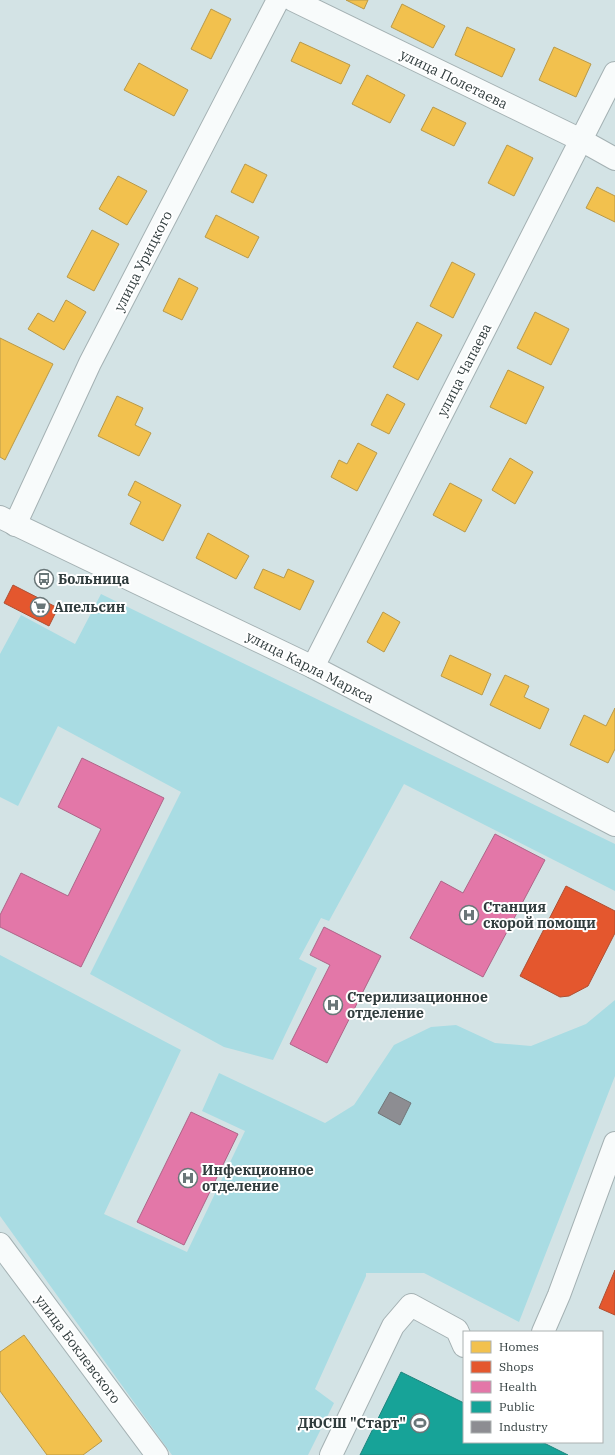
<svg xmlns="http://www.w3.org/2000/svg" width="615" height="1455" viewBox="0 0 615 1455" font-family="'IBM Plex Serif',serif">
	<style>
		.green { fill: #a9dce3 }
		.homes { fill: #f2c14e; stroke: #b89949 }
		.shops { fill: #e4572e; stroke: #ae4f32 }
		.health { fill: #e377a8; stroke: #ad6588 }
		.public { fill: #17a398; stroke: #1e847d }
		.industry { fill: #8d8d92; stroke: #717578 }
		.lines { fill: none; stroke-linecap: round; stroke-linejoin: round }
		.minor-casing { stroke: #a4b1b3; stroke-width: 24 }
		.major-casing { stroke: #a4b1b3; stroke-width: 24 }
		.minor { stroke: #f8fbfb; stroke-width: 22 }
		.major { stroke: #f8fbfb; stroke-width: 22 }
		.labels { text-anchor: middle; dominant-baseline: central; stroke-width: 4; stroke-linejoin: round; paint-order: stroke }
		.street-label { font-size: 14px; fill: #303c3d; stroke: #fff }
		.poi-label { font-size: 14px; font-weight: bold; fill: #303c3d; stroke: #fff; text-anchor: start }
	</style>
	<rect width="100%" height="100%" fill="#d3e3e5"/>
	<g class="green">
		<polygon points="101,594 615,844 615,891 404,784 329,921 321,918 299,959 317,968 273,1060 224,1047 90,974 181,792 58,726 18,806 0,797 0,654 21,615 75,644"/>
		<polygon points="0,955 181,1050 104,1214 187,1252 245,1131 202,1111 219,1073 325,1123 354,1105 394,1045 431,1027 456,1025 495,1043 531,1046 586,1024 615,1000 615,1076 519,1322 424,1273 366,1273 366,1276 315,1389 334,1403 308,1455 172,1455 0,1216"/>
	</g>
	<g class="homes">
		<polygon points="346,0 368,0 364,9"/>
		<polygon points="402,4 445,26 433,48 391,27"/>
		<polygon points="211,9 231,19 211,59 191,49"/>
		<polygon points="467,27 515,49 502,77 455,55"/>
		<polygon points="300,42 350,65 341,84 291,61"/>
		<polygon points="554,47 591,64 576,97 539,80"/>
		<polygon points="139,63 188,90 174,116 124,90"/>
		<polygon points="367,75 405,95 390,123 352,104"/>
		<polygon points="433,107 466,123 454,146 421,130"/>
		<polygon points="507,145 533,158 514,196 488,183"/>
		<polygon points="245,164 267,175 253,203 231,192"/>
		<polygon points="118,176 147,191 127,225 99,209"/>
		<polygon points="597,187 615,196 615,222 586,208"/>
		<polygon points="216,215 259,237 248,258 205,237"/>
		<polygon points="92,230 119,244 94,291 67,277"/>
		<polygon points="452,262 475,274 453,318 430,306"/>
		<polygon points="179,278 198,288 182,320 163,311"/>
		<polygon points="66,300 86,312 64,350 28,329 38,313 54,322"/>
		<polygon points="535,312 569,329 551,365 517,348"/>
		<polygon points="417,322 442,335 418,380 393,367"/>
		<polygon points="0,338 53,364 5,460 0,457"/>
		<polygon points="508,370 544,387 526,424 490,407"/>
		<polygon points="387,394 405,404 389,434 371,425"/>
		<polygon points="117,396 143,408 135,425 151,433 139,456 98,436"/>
		<polygon points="358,443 377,453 357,491 331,477 339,460 347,464"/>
		<polygon points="510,458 533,472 515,504 492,490"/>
		<polygon points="135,481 181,505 163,541 130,524 141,502 128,495"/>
		<polygon points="450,483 482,500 465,532 433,515"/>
		<polygon points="208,533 249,556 236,579 196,558"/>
		<polygon points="263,569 284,578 288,569 314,581 300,610 254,588"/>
		<polygon points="383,612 400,622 384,652 367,642"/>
		<polygon points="450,655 491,674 482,695 441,676"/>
		<polygon points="505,675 529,686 524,697 549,709 540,729 490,705"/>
		<polygon points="615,708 615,749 608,763 570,745 584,715 606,726"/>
		<polygon points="24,1335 102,1441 83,1455 47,1455 0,1391 0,1352"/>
	</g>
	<g class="shops">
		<polygon points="13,585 58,608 49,626 4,603"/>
		<polygon points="566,886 615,911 615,933 588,986 569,996 560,997 520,976"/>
		<polygon points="615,1270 615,1315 599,1308"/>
	</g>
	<g class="health">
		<polygon points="82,758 164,798 81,967 0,927 0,915 21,873 68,896 101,829 58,807"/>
		<polygon points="495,834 545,860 483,977 410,938 441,881 463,893"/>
		<polygon points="324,927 381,956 327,1063 290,1044 330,965 310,955"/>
		<polygon points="191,1112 238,1134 184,1245 137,1222"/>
	</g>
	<polygon class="public" points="401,1372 464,1403 464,1442 542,1442 568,1455 360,1455"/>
	<polygon class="industry" points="390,1092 411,1103 400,1125 378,1113"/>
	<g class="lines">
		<g class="minor-casing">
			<g id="minor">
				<polyline points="293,0 581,140 615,159"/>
				<polyline points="15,525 90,363 278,0"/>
				<polyline points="313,667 615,73"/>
				<polyline points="0,1244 157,1455"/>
				<polyline points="543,1332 559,1295 615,1143"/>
				<polyline points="331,1455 393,1326 411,1305 457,1330 464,1346"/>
			</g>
		</g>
		<g class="major-casing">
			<polyline id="major" points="0,517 313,667 615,825"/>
		</g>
		<use href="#minor" class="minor"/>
		<use href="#major" class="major"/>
	</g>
	<defs>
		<g id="bus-ring" transform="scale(1)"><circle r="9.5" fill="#fff" stroke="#697678" stroke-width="1.5"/><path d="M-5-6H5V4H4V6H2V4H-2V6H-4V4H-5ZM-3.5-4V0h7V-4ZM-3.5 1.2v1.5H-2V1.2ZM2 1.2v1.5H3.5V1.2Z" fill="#697678"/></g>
		<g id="supermarket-ring" transform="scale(1)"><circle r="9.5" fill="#fff" stroke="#697678" stroke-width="1.5"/><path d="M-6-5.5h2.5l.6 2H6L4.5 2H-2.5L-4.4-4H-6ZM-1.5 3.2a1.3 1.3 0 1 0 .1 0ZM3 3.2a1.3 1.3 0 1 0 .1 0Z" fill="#697678"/></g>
		<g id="hospital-ring" transform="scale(1)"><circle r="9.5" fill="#fff" stroke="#697678" stroke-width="1.5"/><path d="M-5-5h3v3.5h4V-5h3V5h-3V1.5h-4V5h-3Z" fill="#697678"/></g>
		<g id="stadium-ring" transform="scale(1)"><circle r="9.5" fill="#fff" stroke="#697678" stroke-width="1.5"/><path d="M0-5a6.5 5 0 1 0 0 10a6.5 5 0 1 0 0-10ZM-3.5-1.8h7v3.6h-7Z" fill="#697678"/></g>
	</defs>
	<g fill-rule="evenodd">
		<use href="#bus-ring" x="44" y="579"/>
		<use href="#supermarket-ring" x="40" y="607"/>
		<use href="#hospital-ring" x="469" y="915"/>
		<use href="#hospital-ring" x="333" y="1005"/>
		<use href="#hospital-ring" x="188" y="1178"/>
		<use href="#stadium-ring" x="420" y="1423"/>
	</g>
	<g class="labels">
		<g class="street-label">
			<text transform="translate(454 79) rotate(26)">улица Полетаева</text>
			<text transform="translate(143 261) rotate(-63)">улица Урицкого</text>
			<text transform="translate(464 370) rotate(-63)">улица Чапаева</text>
			<text transform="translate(310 667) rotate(27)">улица Карла Маркса</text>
			<text transform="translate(78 1349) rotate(53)">улица Боклевского</text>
		</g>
		<g class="poi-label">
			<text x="58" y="579">Больница</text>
			<text x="54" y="607">Апельсин</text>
			<text x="483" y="907">Станция<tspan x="483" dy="16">скорой помощи</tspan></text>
			<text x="347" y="997">Стерилизационное<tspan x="347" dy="16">отделение</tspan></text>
			<text x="202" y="1170">Инфекционное<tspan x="202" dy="16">отделение</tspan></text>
			<text x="406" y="1423" text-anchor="end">ДЮСШ "Старт"</text>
		</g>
	</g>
	<rect x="463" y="1331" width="140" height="112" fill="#ffffff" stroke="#acb1b1"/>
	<rect x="471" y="1341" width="20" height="12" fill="#f2c14e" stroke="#acb1b1"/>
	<text x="499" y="1351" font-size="12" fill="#303c3d">Homes</text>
	<rect x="471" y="1361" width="20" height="12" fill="#e4572e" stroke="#acb1b1"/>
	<text x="499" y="1371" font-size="12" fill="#303c3d">Shops</text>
	<rect x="471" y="1381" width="20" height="12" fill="#e377a8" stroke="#acb1b1"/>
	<text x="499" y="1391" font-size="12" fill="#303c3d">Health</text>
	<rect x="471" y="1401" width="20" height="12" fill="#17a398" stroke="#acb1b1"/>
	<text x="499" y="1411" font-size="12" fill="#303c3d">Public</text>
	<rect x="471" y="1421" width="20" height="12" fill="#8d8d92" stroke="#acb1b1"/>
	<text x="499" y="1431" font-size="12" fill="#303c3d">Industry</text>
</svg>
